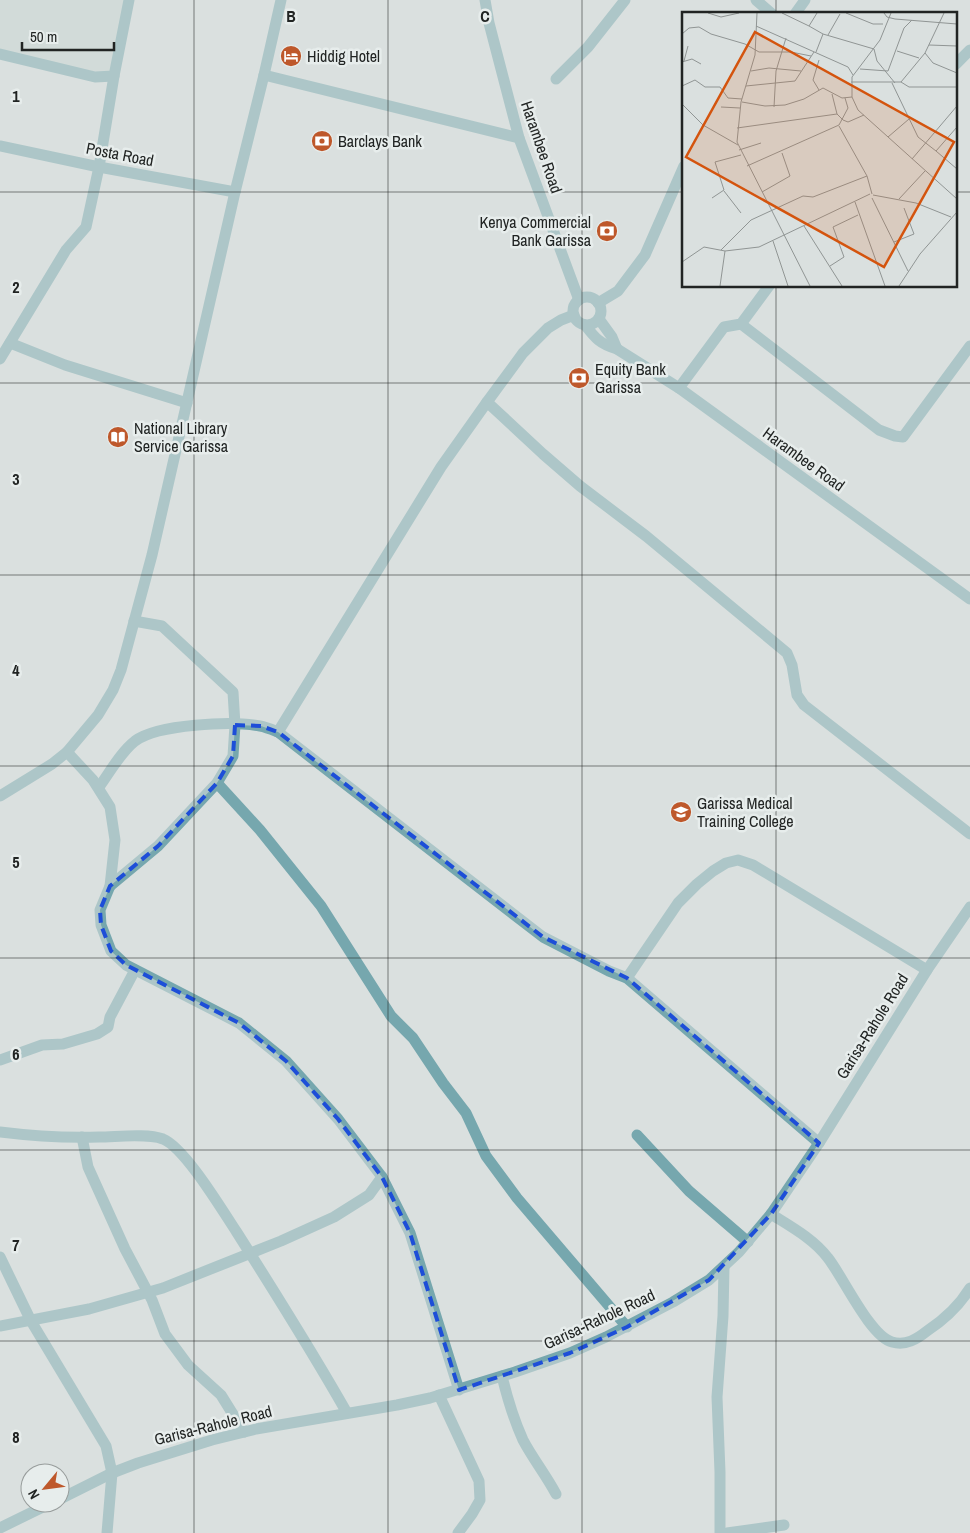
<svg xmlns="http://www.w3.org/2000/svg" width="970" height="1533" viewBox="0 0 970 1533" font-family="'Archivo Narrow',sans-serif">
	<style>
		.built { fill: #c8d6d2 }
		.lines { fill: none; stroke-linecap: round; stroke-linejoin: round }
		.street { stroke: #76a7ae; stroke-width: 11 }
		.marked { fill: none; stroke: #1d4ed8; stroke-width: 4; stroke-dasharray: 10 6; stroke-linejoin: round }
		.grid { fill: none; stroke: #212423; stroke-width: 1; stroke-opacity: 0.55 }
		.labels { text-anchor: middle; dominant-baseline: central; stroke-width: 5; stroke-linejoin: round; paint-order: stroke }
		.poi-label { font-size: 16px; fill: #212423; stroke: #e7edec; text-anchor: start }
		.street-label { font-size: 16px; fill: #212423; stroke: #e7edec }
		.inset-road { fill: none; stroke: #909594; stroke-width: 1 }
		.view { fill: #d4540e; fill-opacity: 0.15; stroke: #d4540e; stroke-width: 2.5 }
		.inset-edge { fill: none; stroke: #212423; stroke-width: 2.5 }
		.grid-label { font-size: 16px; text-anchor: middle; font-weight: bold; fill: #212423; stroke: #e7edec; stroke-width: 5; stroke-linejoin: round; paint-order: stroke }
	</style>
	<rect width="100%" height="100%" fill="#dae0df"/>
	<polygon class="built" points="0,0 130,0 114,75 0,54"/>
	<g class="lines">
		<g class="street">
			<polyline points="485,0 489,23 519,138 579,300"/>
			<polyline points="756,0 772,14"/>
			<polyline points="795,14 805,0"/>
			<polyline points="0,54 95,77 114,76 129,0"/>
			<polyline points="956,64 970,50"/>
			<polyline points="264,75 519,138"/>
			<polyline points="556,79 588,47 625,0"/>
			<polyline points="0,146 99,167 235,192"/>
			<circle cx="587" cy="311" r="14"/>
			<polyline points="598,303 618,291 645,255 684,166"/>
			<polyline points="599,319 612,337 617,349"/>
			<polyline points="741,324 879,430 895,436 903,437 970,346"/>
			<path d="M585,325c10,13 15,19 32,24l62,39 291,211"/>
			<polyline points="10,343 65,365 187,403"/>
			<polyline points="0,359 66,250 86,227 99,167 114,76"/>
			<polyline points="679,388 724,327 741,324 769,286"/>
			<polyline points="487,402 543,454 580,486 646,536 787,653 792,665 797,695 804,705 970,834"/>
			<polyline points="278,732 441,467 487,402 523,353 548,328 561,320 574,315"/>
			<polyline points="67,752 93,780 110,807 115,840 110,886 100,910 101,925 111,951 126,965 239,1023 286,1061 338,1119 382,1177 410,1233 459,1390"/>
			<polyline points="217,783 260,830 321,906 391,1016 413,1038 443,1083 466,1113 486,1156 517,1198 627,1327"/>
			<path d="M99,787c11,-15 21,-34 36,-46 23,-17 96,-20 125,-15 6,1 13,4 18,6l265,205 66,34 18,7 192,165"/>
			<polyline points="0,796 52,764 67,752 98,715 113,690 121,670 152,555 235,192 264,75 281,0"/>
			<polyline points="110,886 158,846 217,783 233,756 235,725 233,692 162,626 134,621"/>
			<polyline points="627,978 678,903 697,884 713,871 726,863 738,860 753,865 927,970"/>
			<polyline points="0,1060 42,1045 63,1044 97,1034 108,1027 110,1017 135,970"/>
			<path d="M0,1132c32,4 66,6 99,5 17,0 48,-4 64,2 22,9 59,71 73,92 38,60 76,120 111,182"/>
			<polyline points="637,1135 689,1191 748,1242"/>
			<polyline points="82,1137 88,1167 125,1249 152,1300 165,1334 188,1365 221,1395 244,1432"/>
			<path d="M771,1214c19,12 43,25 57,44 15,19 42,78 64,84 14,4 25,-3 35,-11 18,-12 32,-25 43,-43"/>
			<polyline points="0,1257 31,1321 106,1446 112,1473 107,1533"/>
			<polyline points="0,1326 89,1309 163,1288 281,1241 334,1217 369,1195 382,1177"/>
			<path d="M502,1376c5,21 12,44 21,64 10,19 23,35 33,54"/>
			<polyline points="439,1395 479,1481 480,1500 472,1514 458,1533"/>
			<polyline points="60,1499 112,1473 138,1463 212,1440 256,1429 397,1405 430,1398 515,1372 570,1353 606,1337 673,1302 709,1280 739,1252 771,1214 819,1143 927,970 970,907"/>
			<polyline points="0,1528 51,1503"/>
			<polyline points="720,1533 720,1472 717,1397 723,1316 724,1267"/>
			<polyline points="727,1533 784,1525"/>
		</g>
	</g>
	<path d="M0 0H970V1533H0ZM235,725l26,1 17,6 265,205 84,41 192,165 -48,71 -62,66 -82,47 -57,26 -111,37 -49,-157 -28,-56 -44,-58 -52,-58 -47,-38 -113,-58 -15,-14 -10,-26 -1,-15 10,-24 48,-40 59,-63 16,-27z" fill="#dae0df" fill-opacity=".55" fill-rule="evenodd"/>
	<path class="marked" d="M235,725l26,1 17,6 265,205 84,41 192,165 -48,71 -62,66 -82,47 -57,26 -111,37 -49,-157 -28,-56 -44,-58 -52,-58 -47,-38 -113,-58 -15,-14 -10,-26 -1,-15 10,-24 48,-40 59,-63 16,-27z"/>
	<path class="grid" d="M194,0v1533M388,0v1533M582,0v1533M776,0v14M0,192h684M956,192h14M776,286v1247M0,383h970M0,575h970M0,766h970M0,958h970M0,1150h970M0,1341h970"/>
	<defs>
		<g id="hotel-disc" transform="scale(1.125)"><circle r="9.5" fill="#be582b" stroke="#e7edec"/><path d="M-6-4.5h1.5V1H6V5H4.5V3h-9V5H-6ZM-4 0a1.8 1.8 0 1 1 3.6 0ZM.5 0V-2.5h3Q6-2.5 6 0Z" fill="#fff"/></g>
		<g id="bank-disc" transform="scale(1.125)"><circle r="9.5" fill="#be582b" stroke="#e7edec"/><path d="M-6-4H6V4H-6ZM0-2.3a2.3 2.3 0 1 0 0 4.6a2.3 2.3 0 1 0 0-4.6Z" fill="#fff"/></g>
		<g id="library-disc" transform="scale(1.125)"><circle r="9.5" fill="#be582b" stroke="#e7edec"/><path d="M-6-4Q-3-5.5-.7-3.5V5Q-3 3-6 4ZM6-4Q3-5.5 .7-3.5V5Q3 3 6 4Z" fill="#fff"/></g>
		<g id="university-disc" transform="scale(1.125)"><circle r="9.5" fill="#be582b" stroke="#e7edec"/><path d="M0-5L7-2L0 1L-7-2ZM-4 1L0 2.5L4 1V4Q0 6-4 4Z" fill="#fff"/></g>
	</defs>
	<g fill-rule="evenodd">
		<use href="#hotel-disc" x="291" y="56"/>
		<use href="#bank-disc" x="322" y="141"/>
		<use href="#bank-disc" x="607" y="231"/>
		<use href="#bank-disc" x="579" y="378"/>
		<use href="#library-disc" x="118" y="437"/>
		<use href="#university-disc" x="681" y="812"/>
	</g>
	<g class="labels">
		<g class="poi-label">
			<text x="307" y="56">Hiddig Hotel</text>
			<text x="338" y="141">Barclays Bank</text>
			<text x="591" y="222" text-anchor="end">Kenya Commercial<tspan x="591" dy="18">Bank Garissa</tspan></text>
			<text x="595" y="369">Equity Bank<tspan x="595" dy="18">Garissa</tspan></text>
			<text x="134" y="428">National Library<tspan x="134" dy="18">Service Garissa</tspan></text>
			<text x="697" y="803">Garissa Medical<tspan x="697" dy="18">Training College</tspan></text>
		</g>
		<g class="street-label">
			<text transform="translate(542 147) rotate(71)">Harambee Road</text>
			<text transform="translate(120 154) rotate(11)">Posta Road</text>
			<text transform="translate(804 459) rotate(36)">Harambee Road</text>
			<text transform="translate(872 1026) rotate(-58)">Garisa-Rahole Road</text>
			<text transform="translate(599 1319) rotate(-25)">Garisa-Rahole Road</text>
			<text transform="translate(213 1425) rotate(-14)">Garisa-Rahole Road</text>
		</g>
	</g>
	<g transform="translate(682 12)">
		<rect width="275" height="275" fill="#dae0df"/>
		<path class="inset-road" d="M26,1l13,4 18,-4M75,1l-2,42 -14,47 -4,40 73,144M100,1l27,13 8,-13M164,1l27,11h10M202,1l3,4 8,2 62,5M209,1l-11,27 -28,37v20l6,13 99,89M74,14l92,41 5,8M127,14l14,8 51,15 3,12 18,22M0,22l7,-6 10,-1 12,7 34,10 14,8h32l20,4M146,23l12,-21M247,33l28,1M215,39l22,7M134,40l7,-18M243,41l8,10 24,10M2,49l4,-15M0,50l10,-3 9,5M178,57l28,2 16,-43 8,-8M69,59l18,-3 32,3M169,70h50l24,-29 19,-40M219,70l8,5h48M210,71l26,54 18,14M0,74l13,-6 10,7h15l8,11 14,1M64,74l49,-5 19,-29M137,78l-6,-10 6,-20M150,82l5,20 6,6 5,2 16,-7M60,90l23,4 20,-1 19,-6 19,-11 19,10 10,-1M0,92l21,21 35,20M39,95l19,1M92,95l2,-36 10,-33M157,114l28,50 5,18M275,115l-21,24 21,18M55,116l100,-14M206,125l21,-18M57,138l22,-7M230,147l45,-53M65,154l92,-41 9,-17 -3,-10M42,179l17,22M80,180l28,-16 -8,-23M191,183l43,8 35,14M30,186l12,-8 -9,-28 26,-7M190,186l36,73M217,187l26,-28M173,190l30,84M122,214l38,60M91,229l15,45M212,230l20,-8 -10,-26M39,238l30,-30 52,-24 10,1 54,-21M0,250l22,-15 21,4 34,-4 111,-53M148,254l14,-9 -11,-30 25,-12M38,274l5,-35M217,274l21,-32 37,-42"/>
		<path class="view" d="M73,20l199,110 -70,125 -198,-110z"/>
		<rect width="275" height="275" class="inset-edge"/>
	</g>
	<g class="grid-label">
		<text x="291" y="22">B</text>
		<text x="485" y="22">C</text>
		<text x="16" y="102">1</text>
		<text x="16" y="293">2</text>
		<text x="16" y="485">3</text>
		<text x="16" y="676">4</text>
		<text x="16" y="868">5</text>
		<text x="16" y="1060">6</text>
		<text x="16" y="1251">7</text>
		<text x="16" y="1443">8</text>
	</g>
	<g transform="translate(45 1488) rotate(241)"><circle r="24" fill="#e7edec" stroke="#989d9c"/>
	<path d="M0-4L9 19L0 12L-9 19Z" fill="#be582b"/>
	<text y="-8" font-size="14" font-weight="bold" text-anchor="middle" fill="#212423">N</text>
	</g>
	<path d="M22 42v8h92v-8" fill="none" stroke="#212423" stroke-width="2.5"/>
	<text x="30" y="42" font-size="15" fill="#212423" stroke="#e7edec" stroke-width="4" paint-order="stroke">50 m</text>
</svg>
